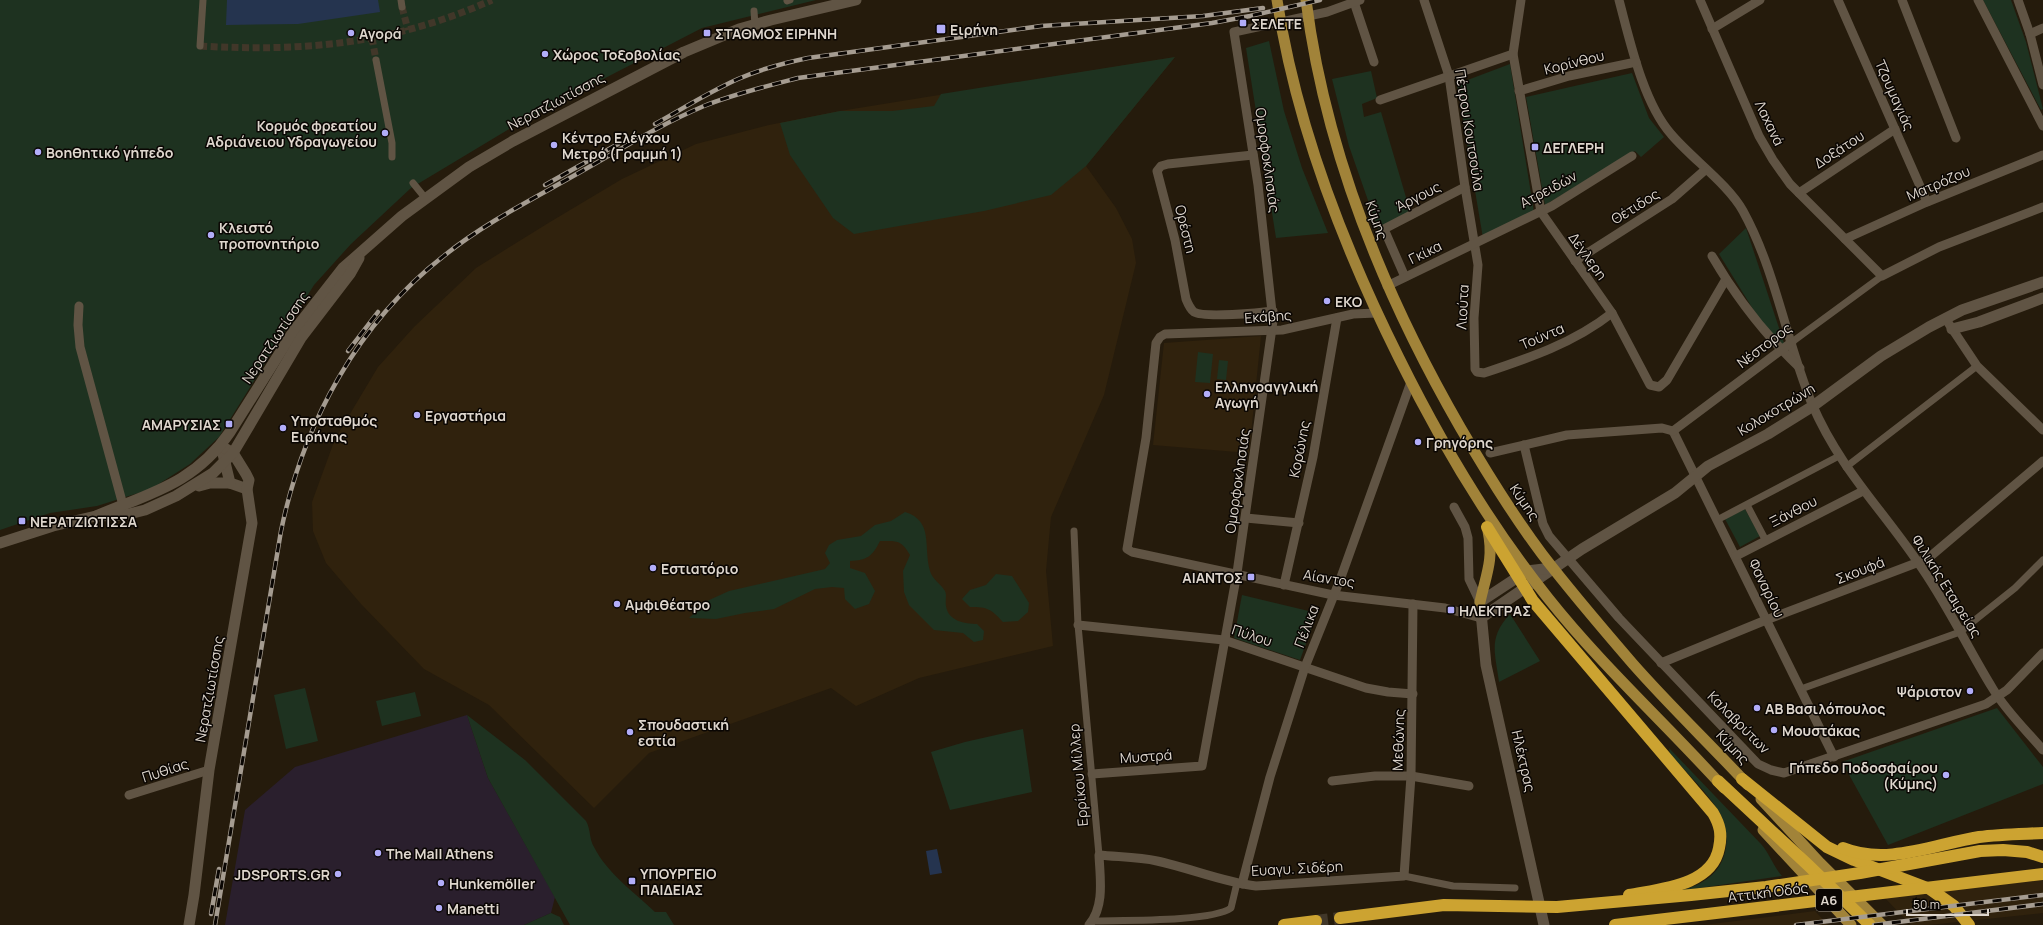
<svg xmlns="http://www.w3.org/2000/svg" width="2043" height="925" viewBox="0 0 2043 925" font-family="Manrope,sans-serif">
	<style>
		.commercial { fill: #2a1f2d }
		.built { fill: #30220d }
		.green { fill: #1e3220 }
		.water { fill: #25344f }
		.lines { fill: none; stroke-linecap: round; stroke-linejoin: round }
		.pedestrian-tunnel { stroke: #413729; stroke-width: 7; stroke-dasharray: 7 3.5; stroke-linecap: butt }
		.motorway-tunnel { stroke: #413729; stroke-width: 12; stroke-dasharray: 12 6; stroke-linecap: butt }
		.pedestrian { stroke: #605444; stroke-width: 7 }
		.minor { stroke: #605444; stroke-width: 9 }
		.tertiary { stroke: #605444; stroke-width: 11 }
		.secondary { stroke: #605444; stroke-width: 11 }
		.primary { stroke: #a18339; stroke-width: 11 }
		.motorway { stroke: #cca331; stroke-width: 12 }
		.rail-casing { stroke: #a59c91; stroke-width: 4.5 }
		.rail { stroke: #0a0603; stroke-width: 3; stroke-dasharray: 9; stroke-linecap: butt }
		.poi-dot { fill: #b2adf9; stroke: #0a0603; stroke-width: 1.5 }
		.labels { text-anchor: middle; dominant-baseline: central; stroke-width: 3; stroke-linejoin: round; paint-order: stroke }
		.shield { fill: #0a0603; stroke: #9e9890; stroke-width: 1 }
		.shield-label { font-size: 13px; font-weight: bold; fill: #ded6cd }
		.poi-label { font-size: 14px; font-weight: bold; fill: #ded6cd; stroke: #0a0603; text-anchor: start }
		.street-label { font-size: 14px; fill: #ded6cd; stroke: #0a0603 }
	</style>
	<rect width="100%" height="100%" fill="#251b0c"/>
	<polygon class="commercial" points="467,715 488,778 555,897 551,913 524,925 225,925 245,810 295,767"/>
	<g class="built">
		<polygon points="1175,57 1086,166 1116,208 1132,239 1136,263 1104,395 1051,517 1046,571 1053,646 919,678 856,706 831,688 649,753 594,808 489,705 424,669 361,604 326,563 313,531 312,502 335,439 378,367 414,327 476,268 550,222 622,179 696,144 769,125 840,111"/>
		<polygon points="1261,336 1249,453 1153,445 1164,343"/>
		<polygon points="2043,880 2043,913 1929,925 1911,925 1883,896"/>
		<polygon points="1815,911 1828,925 1704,925"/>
	</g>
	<g class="green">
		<polygon points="0,0 816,0 702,28 524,120 411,188 351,244 314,285 219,437 190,464 151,489 97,506 50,513 0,530"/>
		<polygon points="1983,0 2011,0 2026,42 2043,109 2041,110"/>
		<polygon points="1269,41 1284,111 1302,168 1328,233 1276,238 1246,48"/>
		<polygon points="1175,57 1086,166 1051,195 984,211 854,234 833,218 790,155 780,123 840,111 892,111 934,106 941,94"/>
		<polygon points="1510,64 1534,212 1483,238 1457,84"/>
		<polygon points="1371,71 1377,98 1362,104 1364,117 1381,112 1410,211 1378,229 1349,146 1332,79"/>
		<polygon points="1632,73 1649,118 1664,137 1641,157 1635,151 1545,205 1526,97"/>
		<polygon points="1746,228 1784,343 1777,348 1719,254"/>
		<polygon points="1198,352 1213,354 1210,383 1195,382"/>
		<polygon points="1219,360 1228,361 1226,380 1217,379"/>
		<polygon points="1745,509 1760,536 1740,547 1725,519"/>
		<path d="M905,512c29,9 18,34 25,59 2,8 11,13 15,20 2,4 0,10 1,15 2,15 19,18 31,18l7,7 -1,9 -9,2 -11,-9 -29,-3 -25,-25 -5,-13 -1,-21 7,-16c-9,-16 -14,-14 -30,-14 -8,16 -13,19 -30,20v7l15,5 10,18 -6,13 -14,5 -10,-10 -1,-11 -12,-1 -17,2 -41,20 -29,4 -29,6 -27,-1 18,-17 22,-10 96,-22 5,-6 -5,-10 4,-8 8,-5 24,-4 14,-11 16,-4z"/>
		<path d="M996,574l16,2 17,27 -1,9 -10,9 -15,1c-12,-13 -15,-15 -33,-15l-8,-8 8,-9 16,-5z"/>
		<polygon points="1242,595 1317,613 1300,660 1234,638"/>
		<path d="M1510,614l30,47 -41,21c-4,-30 -11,-44 11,-68z"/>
		<polygon points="305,688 318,741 286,749 274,695"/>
		<polygon points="415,692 421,716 382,726 376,701"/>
		<polygon points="1997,708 2043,767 2043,784 1888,845 1842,762"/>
		<path d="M467,715l58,45 61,61c5,9 3,18 8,26 13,26 40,45 61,65h11l8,13h-104l-82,-147z"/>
		<polygon points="1023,729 1032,792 950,810 931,752 965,742"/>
		<path d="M1669,748l92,96c9,10 12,22 21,32l-103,15c10,-3 20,-6 28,-12 22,-15 25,-47 11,-69 -13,-20 -32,-38 -48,-56z"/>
		<polygon points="551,913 560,917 564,925 524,925"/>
	</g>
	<g class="water">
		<polygon points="227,0 378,0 380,12 298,24 226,25"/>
		<polygon points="937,849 942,873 930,875 926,851"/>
	</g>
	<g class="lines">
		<g class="pedestrian-tunnel">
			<polyline points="402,7 408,30"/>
			<polyline points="372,38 376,60"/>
			<path d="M200,46c105,6 194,-2 292,-46"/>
		</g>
		<polyline class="motorway-tunnel" points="1316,921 1340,918"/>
		<g class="pedestrian">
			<polyline points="401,0 402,7"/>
			<polyline points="787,1 790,0"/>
			<polyline points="754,11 755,25"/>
			<polyline points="200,46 203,0"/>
			<polyline points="376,60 392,143 392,157"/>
			<polyline points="413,183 426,199"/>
			<polyline points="1792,342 1882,276"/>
			<polyline points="1846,467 1977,366"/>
			<polyline points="1747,505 1766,541"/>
			<polyline points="1717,520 1839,456"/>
			<polyline points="1074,531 1078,625 1099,855"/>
			<polyline points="1801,689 1960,632 2015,588 2043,560"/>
			<polyline points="1404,876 1453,886 1515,888"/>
			<path d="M1092,921c28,-1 120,1 139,-13l6,-25"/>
		</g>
		<g class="minor">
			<path d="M1424,0l25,76 16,111 13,78 -4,53 1,51 2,3 7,1c45,-15 90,-30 128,-60"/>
			<polyline points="1521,0 1513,54 1541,212 1612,313 1650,385 1659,387 1667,380 1726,279"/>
			<path d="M1619,0c11,41 24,102 52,134 20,24 57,50 72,77 33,60 43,130 69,193 27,63 68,103 105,157 29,40 50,86 76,128 13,22 34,42 50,61"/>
			<polyline points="1700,0 1759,136 1773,160 1790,184 1882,276 1939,247 2043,207"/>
			<polyline points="1838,0 1927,202"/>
			<polyline points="1902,0 1956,138"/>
			<polyline points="1978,0 2043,126"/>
			<polyline points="2018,0 2030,34 2043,85"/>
			<polyline points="1354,2 1374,62"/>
			<polyline points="1712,29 1760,0"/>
			<polyline points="2030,34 2043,28"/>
			<polyline points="1519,91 1569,76 1636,62"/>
			<polyline points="1380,100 1513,54"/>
			<path d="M1253,155l-85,9 -7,2 -4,5 18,69 11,59c2,5 4,10 8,13 10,6 66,1 79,-1"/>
			<polyline points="1799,193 1895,129"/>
			<polyline points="1845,239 1927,202 2043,155"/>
			<path d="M1712,256c24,41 53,79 88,112"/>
			<polyline points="1575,261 1672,199 1705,170"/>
			<polyline points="1405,277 1384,229 1465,187"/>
			<polyline points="1387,286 1552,206 1632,156"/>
			<polyline points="79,306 78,325 80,347 123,505"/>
			<polyline points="1376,313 1353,314 1282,330 1165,334 1160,337 1156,343 1146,438 1127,549 1132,552 1333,595 1445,608 1481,618"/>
			<polyline points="1949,324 1977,366 2043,430"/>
			<polyline points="1673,431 1834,757"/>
			<polyline points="1673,431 1792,342"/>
			<polyline points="1524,445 1543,524 1549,536 1619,618 1758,764 1771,770 1784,773 1986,704 2007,690 2043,653"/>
			<polyline points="1490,453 1567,435 1662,428 1673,431"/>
			<polyline points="1454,507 1465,527 1468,538 1469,579 1480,602"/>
			<polyline points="1246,518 1299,523"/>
			<polyline points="1736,556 1863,491"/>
			<polyline points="1284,585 1313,457 1337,318"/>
			<polyline points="1078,625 1224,640 1366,688 1388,692 1413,694"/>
			<polyline points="1661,663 1766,620 1919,562 1932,555 2043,461"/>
			<polyline points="1092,774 1202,766 1237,573 1273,321 1258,185 1234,32 1327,12 1360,0"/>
			<polyline points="1332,781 1375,776 1411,776 1469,786"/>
			<polyline points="129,795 209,770"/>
			<polyline points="1242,884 1270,777 1305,667 1340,580 1411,382"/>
			<path d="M1089,925c16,-19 11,-47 10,-70 19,2 40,2 58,6 33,7 65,21 99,25l148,-10 7,-100 2,-172"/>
		</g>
		<g class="tertiary">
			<polyline points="1952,329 1979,322 2043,298"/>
			<polyline points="223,454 230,483 247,489"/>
			<polyline points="1481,618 1582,549 1675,493 1708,466 1768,434 1813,406 1881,356 1929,327 1962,310 2043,282"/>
			<polyline points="189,925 194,895 209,770 252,523 247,489 249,480 246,474 233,453 221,446"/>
			<polyline points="1544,925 1486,665 1480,602 1527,571 1552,568"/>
		</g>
		<g class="secondary">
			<polyline points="199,486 210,483 230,483"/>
			<path d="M96,516c54,-23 98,-32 134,-84l63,-100 50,-64 59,-52 67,-49 44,-26 171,-89 55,-23 32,-9 85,-20"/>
			<polyline points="0,543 53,526 96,516 125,515 145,510 176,496 213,473 233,453 301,338 350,274 359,258"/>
		</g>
		<g class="primary">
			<path d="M1277,0c19,125 66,246 122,358 42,85 90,166 149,240 54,68 118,126 176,190"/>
			<path d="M1306,0c19,151 78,295 154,427 25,43 52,87 82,127 29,38 60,74 91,110 37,42 77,80 115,121"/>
			<path d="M1480,602c6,-27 14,-43 8,-71"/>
			<polyline points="1761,799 1820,863 1882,925"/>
			<polyline points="1763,830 1851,925"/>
		</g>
		<g class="motorway">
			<path d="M1487,527l46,74 180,212c7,12 9,21 6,35 -7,38 -60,41 -90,47"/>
			<polyline points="1742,779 1827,847 1854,860 1930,889 1954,906 1969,925"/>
			<polyline points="1718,781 1808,865 1870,925"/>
			<path d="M1843,848c44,18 92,-4 136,-11 21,-3 43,-3 64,-4"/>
			<polyline points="1340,918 1444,905 1557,907 1691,895 1766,887 1860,873 1980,851 2003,850 2027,852 2043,857"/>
			<polyline points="1284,925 1316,921"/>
			<polyline points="1615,925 2043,874"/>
		</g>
		<g class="rail-casing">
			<g id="rail">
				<path d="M655,124c27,-15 54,-32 83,-45 23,-10 46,-16 70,-21l233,-32 162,-10 60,-8"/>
				<polyline points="545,185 618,144"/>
				<polyline points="348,351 378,312"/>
				<polyline points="211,914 219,869"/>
				<path d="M215,925l66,-394c22,-107 76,-208 164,-276 40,-32 86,-55 130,-80 43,-24 84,-50 129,-69 30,-12 63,-20 94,-28l414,-55 38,-7 70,-16"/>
				<polyline points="1796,925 2043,895"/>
				<polyline points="1874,925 2043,904"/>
			</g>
		</g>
		<use href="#rail" class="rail"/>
	</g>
	<g class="poi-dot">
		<rect x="1239" y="19" width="8" height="8" rx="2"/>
		<rect x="936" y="24" width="10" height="10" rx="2"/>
		<circle cx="351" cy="33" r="4"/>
		<rect x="703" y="29" width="8" height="8" rx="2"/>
		<circle cx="545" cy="54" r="4"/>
		<circle cx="385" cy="133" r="4"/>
		<circle cx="554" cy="145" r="4"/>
		<rect x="1531" y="143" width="8" height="8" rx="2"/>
		<circle cx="38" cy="152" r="4"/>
		<circle cx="211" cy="235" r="4"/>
		<circle cx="1327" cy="301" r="4"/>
		<circle cx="1207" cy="394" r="4"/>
		<circle cx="417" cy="415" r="4"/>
		<rect x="225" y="420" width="8" height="8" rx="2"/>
		<circle cx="283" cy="428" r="4"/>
		<circle cx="1418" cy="442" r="4"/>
		<rect x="18" y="517" width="8" height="8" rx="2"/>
		<circle cx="653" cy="568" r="4"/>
		<rect x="1247" y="573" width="8" height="8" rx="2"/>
		<circle cx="617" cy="604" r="4"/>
		<rect x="1447" y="606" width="8" height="8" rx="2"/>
		<circle cx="1970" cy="691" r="4"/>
		<circle cx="1757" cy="708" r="4"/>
		<circle cx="1774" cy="730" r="4"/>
		<circle cx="630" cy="732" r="4"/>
		<circle cx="1946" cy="775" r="4"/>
		<circle cx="378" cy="853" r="4"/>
		<circle cx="338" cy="874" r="4"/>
		<rect x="628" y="877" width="8" height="8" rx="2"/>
		<circle cx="441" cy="883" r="4"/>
		<circle cx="439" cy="908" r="4"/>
	</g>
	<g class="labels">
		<rect class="shield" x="1816" y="889" width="26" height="22" rx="3"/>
		<g class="shield-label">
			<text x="1829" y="900">Α6</text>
		</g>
		<g class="poi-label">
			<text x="1251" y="23">ΣΕΛΕΤΕ</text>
			<text x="950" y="29">Ειρήνη</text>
			<text x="359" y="33">Αγορά</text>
			<text x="715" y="33">ΣΤΑΘΜΟΣ ΕΙΡΗΝΗ</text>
			<text x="553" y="54">Χώρος Τοξοβολίας</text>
			<text x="377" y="125" text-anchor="end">Κορμός φρεατίου<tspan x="377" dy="16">Αδριάνειου Υδραγωγείου</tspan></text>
			<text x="562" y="137">Κέντρο Ελέγχου<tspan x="562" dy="16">Μετρό (Γραμμή 1)</tspan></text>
			<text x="1543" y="147">ΔΕΓΛΕΡΗ</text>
			<text x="46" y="152">Βοηθητικό γήπεδο</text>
			<text x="219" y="227">Κλειστό<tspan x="219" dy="16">προπονητήριο</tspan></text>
			<text x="1335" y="301">EKO</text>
			<text x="1215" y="386">Ελληνοαγγλική<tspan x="1215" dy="16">Αγωγή</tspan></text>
			<text x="425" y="415">Εργαστήρια</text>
			<text x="291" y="420">Υποσταθμός<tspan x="291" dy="16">Ειρήνης</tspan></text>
			<text x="221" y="424" text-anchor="end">ΑΜΑΡΥΣΙΑΣ</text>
			<text x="1426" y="442">Γρηγόρης</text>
			<text x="30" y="521">ΝΕΡΑΤΖΙΩΤΙΣΣΑ</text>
			<text x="661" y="568">Εστιατόριο</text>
			<text x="1243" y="577" text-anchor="end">ΑΙΑΝΤΟΣ</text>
			<text x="625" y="604">Αμφιθέατρο</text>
			<text x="1459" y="610">ΗΛΕΚΤΡΑΣ</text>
			<text x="1962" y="691" text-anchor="end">Ψάριστον</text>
			<text x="1765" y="708">ΑΒ Βασιλόπουλος</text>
			<text x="638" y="724">Σπουδαστική<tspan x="638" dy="16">εστία</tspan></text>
			<text x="1782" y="730">Μουστάκας</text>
			<text x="1938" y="767" text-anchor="end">Γήπεδο Ποδοσφαίρου<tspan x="1938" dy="16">(Κύμης)</tspan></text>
			<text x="386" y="853">The Mall Athens</text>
			<text x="640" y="873">ΥΠΟΥΡΓΕΙΟ<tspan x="640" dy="16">ΠΑΙΔΕΙΑΣ</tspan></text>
			<text x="330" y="874" text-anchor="end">JDSPORTS.GR</text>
			<text x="449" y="883">Hunkemöller</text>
			<text x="447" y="908">Manetti</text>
		</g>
		<g class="street-label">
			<text transform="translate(1574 62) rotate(-14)">Κορίνθου</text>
			<text transform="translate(1895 95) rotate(66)">Τζουμαγιάς</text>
			<text transform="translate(556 101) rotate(-28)">Νερατζιωτίσσης</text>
			<text transform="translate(1770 123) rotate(64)">Λαχανά</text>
			<text transform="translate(1470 130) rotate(81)">Πέτρου Κουτσούλα</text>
			<text transform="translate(1839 149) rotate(-33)">Δοξάτου</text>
			<text transform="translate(1268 160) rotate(82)">Ομορφοκλησιάς</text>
			<text transform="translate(1938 183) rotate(-23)">Ματρόζου</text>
			<text transform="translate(1548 189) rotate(-28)">Ατρειδών</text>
			<text transform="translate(1418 196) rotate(-27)">Άργους</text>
			<text transform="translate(1635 206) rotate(-32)">Θέτιδος</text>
			<text transform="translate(1377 220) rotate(71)">Κύμης</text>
			<text transform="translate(1186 229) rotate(76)">Ορέστη</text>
			<text transform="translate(1425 252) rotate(-26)">Γκίκα</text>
			<text transform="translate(1588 256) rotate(54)">Δέγλερη</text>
			<text transform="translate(1462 307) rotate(-87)">Λιούτα</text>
			<text transform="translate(1268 316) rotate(-4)">Εκάβης</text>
			<text transform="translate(1542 336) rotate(-23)">Τούντα</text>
			<text transform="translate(275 337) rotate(-56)">Νερατζιωτίσσης</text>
			<text transform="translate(1764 345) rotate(-37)">Νέστορος</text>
			<text transform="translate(1776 409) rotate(-31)">Κολοκοτρώνη</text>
			<text transform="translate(1299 449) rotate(-79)">Κορώνης</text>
			<text transform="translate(1237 481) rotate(-82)">Ομορφοκλησιάς</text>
			<text transform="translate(1525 502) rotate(56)">Κύμης</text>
			<text transform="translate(1793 511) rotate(-27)">Ξάνθου</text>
			<text transform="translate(1860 570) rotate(-21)">Σκουφά</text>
			<text transform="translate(1329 578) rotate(9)">Αίαντος</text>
			<text transform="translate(1947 586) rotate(58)">Φιλικής Εταιρείας</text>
			<text transform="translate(1767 588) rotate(64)">Φαναρίου</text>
			<text transform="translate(1306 626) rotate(-69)">Πέλικα</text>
			<text transform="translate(1252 635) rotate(18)">Πύλου</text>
			<text transform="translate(209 689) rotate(-80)">Νερατζιωτίσσης</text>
			<text transform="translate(1739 722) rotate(45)">Καλαβρύτων</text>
			<text transform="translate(1398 740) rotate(-88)">Μεθώνης</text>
			<text transform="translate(1733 747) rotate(47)">Κύμης</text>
			<text transform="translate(1146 756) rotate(-4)">Μυστρά</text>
			<text transform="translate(1524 761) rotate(77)">Ηλέκτρας</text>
			<text transform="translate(165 770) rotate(-18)">Πυθίας</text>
			<text transform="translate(1078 775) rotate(-95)">Ερρίκου Μίλλερ</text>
			<text transform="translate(1297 868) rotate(-3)">Ευαγυ. Σιδέρη</text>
			<text transform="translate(1768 892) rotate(-7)">Αττική Οδός</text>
		</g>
	</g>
	<path d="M1907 909v6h81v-6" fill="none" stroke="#ded6cd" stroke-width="2"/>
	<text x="1913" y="909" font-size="12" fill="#ded6cd" stroke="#0a0603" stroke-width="3" paint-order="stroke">50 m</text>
</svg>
